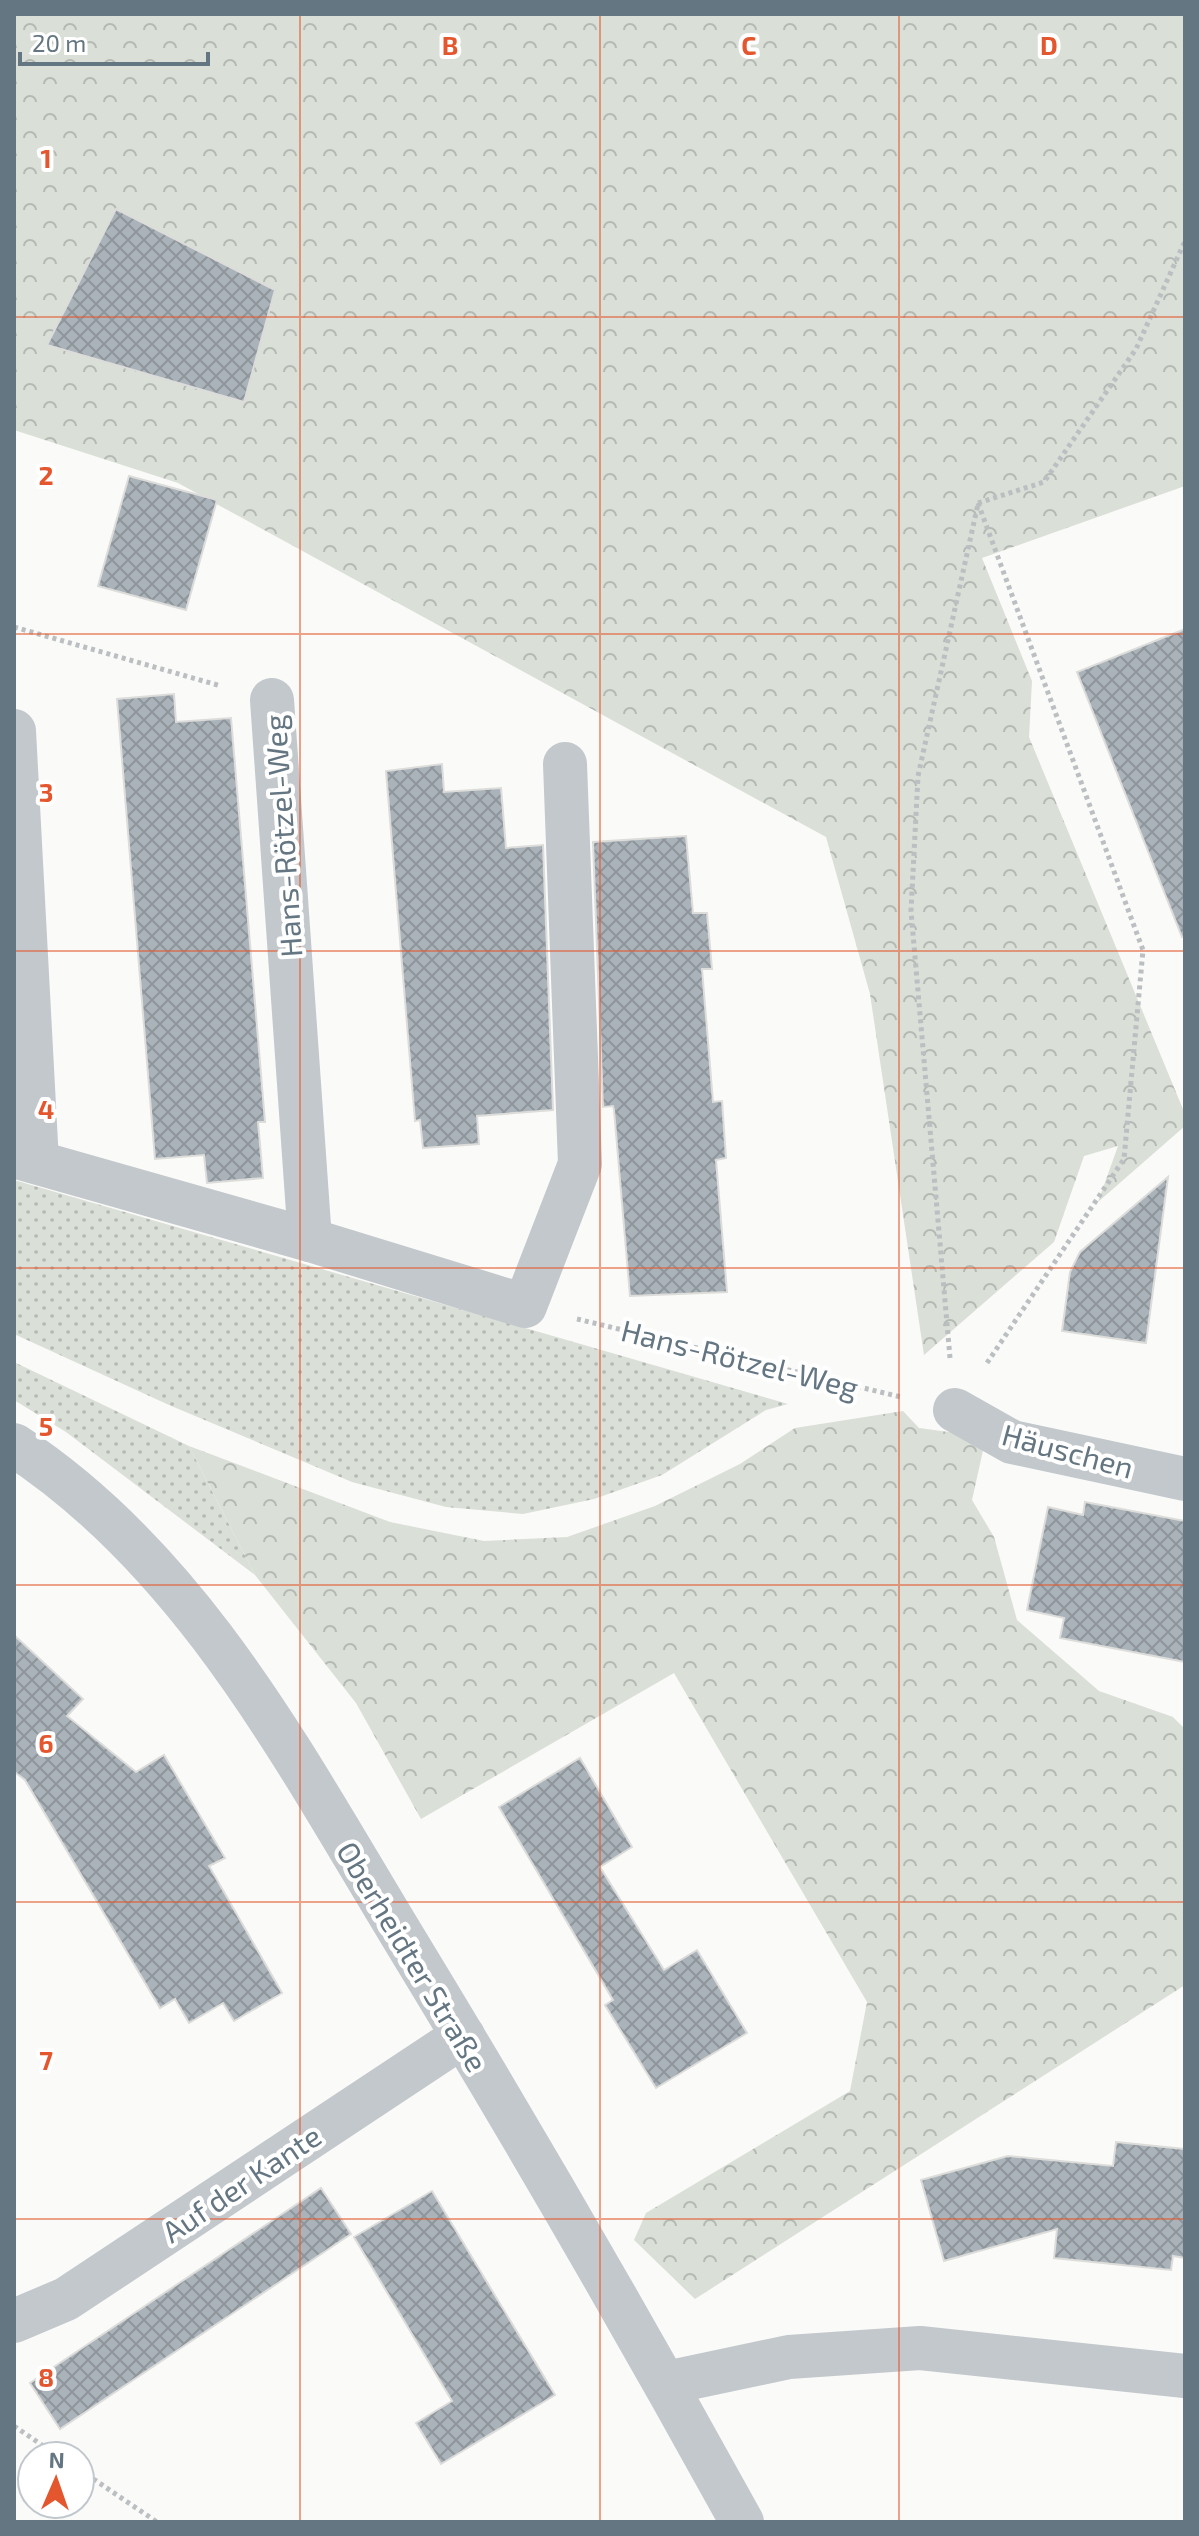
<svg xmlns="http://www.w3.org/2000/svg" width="1199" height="2536" viewBox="0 0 1199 2536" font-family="'Exo 2',sans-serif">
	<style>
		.grass { fill: url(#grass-dots) }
		.forest { fill: url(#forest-crowns) }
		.building { fill: url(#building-cross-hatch); stroke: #dcdcda; stroke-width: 2 }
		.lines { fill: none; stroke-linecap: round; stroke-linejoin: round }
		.path { stroke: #bbbfc2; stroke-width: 5; stroke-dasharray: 4 4; stroke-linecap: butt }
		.minor { stroke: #c3c8cc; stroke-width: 44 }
		.grid { fill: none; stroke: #e4572e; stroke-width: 2; stroke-opacity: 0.55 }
		.labels { text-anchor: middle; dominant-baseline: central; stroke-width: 8; stroke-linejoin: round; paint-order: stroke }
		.street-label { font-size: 30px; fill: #657683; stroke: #fff }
		.grid-label { font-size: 26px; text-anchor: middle; font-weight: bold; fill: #e4572e; stroke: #fff; stroke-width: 8; stroke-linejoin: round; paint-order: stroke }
	</style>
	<defs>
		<pattern id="grass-dots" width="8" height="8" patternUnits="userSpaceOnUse" patternTransform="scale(2)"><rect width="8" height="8" fill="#dadfd7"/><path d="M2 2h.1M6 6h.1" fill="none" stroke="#b4b9b4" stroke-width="1.8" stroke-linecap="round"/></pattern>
		<pattern id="forest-crowns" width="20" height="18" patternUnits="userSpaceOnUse" patternTransform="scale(2)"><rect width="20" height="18" fill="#dadfd7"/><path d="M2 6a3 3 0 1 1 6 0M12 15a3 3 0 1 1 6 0" fill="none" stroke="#b4b9b4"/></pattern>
		<pattern id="building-cross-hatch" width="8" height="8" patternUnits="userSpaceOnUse" patternTransform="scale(2)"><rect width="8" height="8" fill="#aab3b9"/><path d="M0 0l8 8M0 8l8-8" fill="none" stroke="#8e969c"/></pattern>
	</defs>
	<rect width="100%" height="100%" fill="#fafaf8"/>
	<g class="grass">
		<polygon points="14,1180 788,1404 766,1410 662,1475 594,1499 523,1514 446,1507 352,1482 169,1405 14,1334"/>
		<polygon points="14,1362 189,1446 255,1575 66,1432 14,1400"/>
	</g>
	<g class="forest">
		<polygon points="14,14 1185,14 1185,486 982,558 1032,681 1029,737 1185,1114 1185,1126 1098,1202 1118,1146 1084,1156 1054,1242 924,1355 870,994 826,837 178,483 14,430"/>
		<polygon points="903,1411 919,1428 986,1437 972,1500 994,1537 1017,1620 1099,1691 1173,1717 1185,1729 1185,1985 695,2299 634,2240 646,2213 850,2091 867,2002 674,1673 421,1819 356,1703 255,1575 189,1446 390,1522 484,1541 567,1537 655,1506 740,1464 795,1428"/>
	</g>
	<g class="building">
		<polygon points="116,209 275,290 244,402 47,345"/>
		<polygon points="129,476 217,500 186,610 98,586"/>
		<polygon points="1185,629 1185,936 1182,937 1077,672"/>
		<polygon points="174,694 176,722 231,718 265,1122 258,1122 263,1178 207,1183 204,1155 155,1159 117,699"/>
		<polygon points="442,764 444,792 501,788 506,848 543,845 553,1110 477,1116 479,1144 423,1148 420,1120 415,1121 386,771"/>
		<polygon points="686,836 693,913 707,913 712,969 702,969 713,1102 722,1101 726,1158 716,1160 727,1292 630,1296 614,1110 613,1106 603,1107 593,842"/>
		<polygon points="1168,1177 1146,1343 1062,1331 1070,1272 1080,1252"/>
		<polygon points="1085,1502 1185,1521 1185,1662 1060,1638 1064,1618 1027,1610 1048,1507 1083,1515"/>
		<polygon points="14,1635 83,1699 67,1716 136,1772 164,1755 225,1858 209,1866 282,1993 234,2021 223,2003 189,2023 175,1999 160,2008 25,1780 16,1773 14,1775"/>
		<polygon points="580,1758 632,1847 600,1867 664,1970 697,1950 747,2033 656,2088 605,2005 613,2000 499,1807"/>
		<polygon points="1116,2142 1184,2149 1185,2258 1173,2256 1171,2270 1054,2258 1057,2229 944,2261 921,2180 1008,2156 1113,2166"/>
		<polygon points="321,2188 351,2234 60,2429 30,2383"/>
		<polygon points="432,2191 555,2395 441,2464 416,2423 452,2401 354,2237"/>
	</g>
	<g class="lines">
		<g class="path">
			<polyline points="978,503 1143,950 1124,1159 987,1363"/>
			<polyline points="978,503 1044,482 1136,349 1185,241"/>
			<polyline points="14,627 221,686"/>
			<polyline points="577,1319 901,1397"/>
			<polyline points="950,1358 911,911 918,776 978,504"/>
			<polyline points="14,2426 58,2456"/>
			<polyline points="80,2470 157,2522"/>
		</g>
		<g class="minor">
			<polyline points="14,731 37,1162"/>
			<polyline points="14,1156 310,1240 272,700"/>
			<polyline points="310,1240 525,1306 580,1164 565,764"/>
			<polyline points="955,1410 1012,1442 1185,1479"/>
			<path d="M14,1445c182,119 285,322 395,502 115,189 226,381 333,575"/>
			<polyline points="14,2321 66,2299 463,2036"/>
			<polyline points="666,2383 789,2357 920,2348 1185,2376"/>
		</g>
	</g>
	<path class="grid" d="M300,14v2508M600,14v2508M899,14v2508M14,317h1171M14,634h1171M14,951h1171M14,1268h1171M14,1585h1171M14,1902h1171M14,2219h1171"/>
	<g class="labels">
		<g class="street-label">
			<text transform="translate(282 836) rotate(-94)">Hans-Rötzel-Weg</text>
			<text transform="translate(740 1358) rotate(14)">Hans-Rötzel-Weg</text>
			<text transform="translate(1068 1450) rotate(15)">Häuschen</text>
			<text transform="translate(413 1956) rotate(59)">Oberheidter Straße</text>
			<text transform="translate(241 2183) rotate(-34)">Auf der Kante</text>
		</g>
	</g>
	<g class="grid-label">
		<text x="450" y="55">B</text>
		<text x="749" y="55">C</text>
		<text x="1049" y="55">D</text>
		<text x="46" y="168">1</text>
		<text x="46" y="485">2</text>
		<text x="46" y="802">3</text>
		<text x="46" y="1119">4</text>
		<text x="46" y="1436">5</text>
		<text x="46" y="1753">6</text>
		<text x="46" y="2070">7</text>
		<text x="46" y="2387">8</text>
	</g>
	<rect width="1199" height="2536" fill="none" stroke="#657683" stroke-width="32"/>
	<g transform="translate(56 2480) rotate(2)"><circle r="38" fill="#ffffff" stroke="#c1c8cd" stroke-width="2"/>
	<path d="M0-6L14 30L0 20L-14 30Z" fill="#e4572e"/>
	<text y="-12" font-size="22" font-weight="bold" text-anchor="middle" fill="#657683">N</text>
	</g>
	<path d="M20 52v12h188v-12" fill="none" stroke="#657683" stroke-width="4"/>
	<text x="32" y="52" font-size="24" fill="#657683" stroke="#ffffff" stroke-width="6" paint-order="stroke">20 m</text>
</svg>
